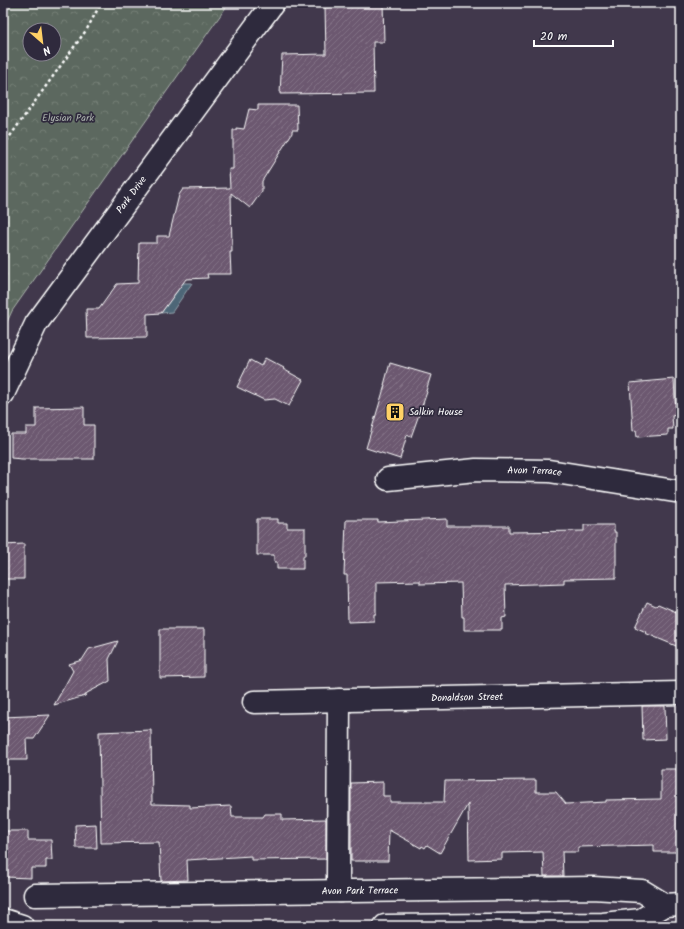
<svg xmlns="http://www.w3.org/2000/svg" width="684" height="929" viewBox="0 0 684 929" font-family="Kalam,sans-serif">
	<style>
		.park { fill: url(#park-crowns); stroke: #adb4ae; fill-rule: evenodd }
		.water { fill: #4d6677; stroke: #94a3ad }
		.building { fill: url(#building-hatch); stroke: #fff }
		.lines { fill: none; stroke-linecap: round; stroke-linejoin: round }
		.minor-casing { stroke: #fff; stroke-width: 25 }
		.path { stroke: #fff; stroke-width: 2.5; stroke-dasharray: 3 3; stroke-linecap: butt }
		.minor { stroke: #2f2a3d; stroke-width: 22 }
		.labels { text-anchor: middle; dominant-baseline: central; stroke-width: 3.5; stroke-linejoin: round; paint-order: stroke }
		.park-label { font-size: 10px; fill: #adb4ae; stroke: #2f2a3d }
		.street-label { font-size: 10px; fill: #fff; stroke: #2f2a3d }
		.poi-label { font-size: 10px; fill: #fff; stroke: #2f2a3d; text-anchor: start }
	</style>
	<defs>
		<pattern id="park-crowns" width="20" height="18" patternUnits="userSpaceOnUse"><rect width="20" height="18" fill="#5b685e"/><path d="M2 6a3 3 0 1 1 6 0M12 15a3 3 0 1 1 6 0" fill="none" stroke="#747f76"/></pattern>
		<pattern id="building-hatch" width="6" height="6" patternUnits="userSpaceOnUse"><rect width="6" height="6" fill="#6c586f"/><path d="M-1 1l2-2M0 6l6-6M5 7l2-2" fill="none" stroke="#827185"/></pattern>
	</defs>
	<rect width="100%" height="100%" fill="#41384c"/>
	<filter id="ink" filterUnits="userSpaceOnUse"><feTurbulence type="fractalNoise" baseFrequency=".025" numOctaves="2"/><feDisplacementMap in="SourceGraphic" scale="8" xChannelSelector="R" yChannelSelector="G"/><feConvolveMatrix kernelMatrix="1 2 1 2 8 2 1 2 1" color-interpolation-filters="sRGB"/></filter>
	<g filter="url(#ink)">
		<path class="park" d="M3,3h226l-217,308 -9,20zM30,30h24v24h-24z"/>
		<polygon class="water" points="183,283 192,283 172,312 161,313"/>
		<g class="building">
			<polygon points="339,3 383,3 384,42 373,42 374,93 280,94 282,55 326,54 325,7 339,6"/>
			<polygon points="258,105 297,105 298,130 292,130 292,133 262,181 262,191 250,208 231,193 232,252 230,252 231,274 207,274 208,278 186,279 161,313 147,314 147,337 87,338 86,309 99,309 117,284 138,283 139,243 157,243 157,236 169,236 179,195 183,189 230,188 229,169 233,169 233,130 236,130 236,128 244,129 249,109 258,110"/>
			<polygon points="265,358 284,368 283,369 303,380 289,406 275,399 264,400 237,387 250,360 261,366"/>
			<polygon points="390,363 431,375 426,391 427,392 411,437 407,435 400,459 366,448 385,385 384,385"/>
			<polygon points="674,379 676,415 672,416 673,429 668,429 668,435 637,437 636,430 633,431 630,383"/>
			<polygon points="84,407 84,425 94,425 94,459 22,459 11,458 11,434 26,434 26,427 36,427 36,408"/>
			<polygon points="257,519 278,519 278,523 287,523 287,528 305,528 305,556 303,556 303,569 277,569 277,562 274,562 274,555 257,555"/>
			<polygon points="447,519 447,526 509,526 509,532 584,531 584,525 614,525 614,532 616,532 616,578 564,579 564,583 505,585 506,617 502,618 502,630 464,630 464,617 462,617 461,583 420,584 420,581 376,582 376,614 374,614 374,621 348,622 347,575 344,575 346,520 378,520 378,522"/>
			<polygon points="24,544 24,579 3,579 3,545"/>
			<polygon points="647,602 656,606 658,604 681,614 681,648 645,633 646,632 635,627"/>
			<polygon points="160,629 204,629 204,677 160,678"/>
			<polygon points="118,641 109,659 110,681 87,693 85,696 54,705 73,671 69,664 82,660 89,649"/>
			<polygon points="642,706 665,706 666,739 643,740"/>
			<polygon points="50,715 34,739 26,739 27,760 3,760 3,717"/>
			<polygon points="151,730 152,804 190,805 190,808 231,806 232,817 263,817 265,814 282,814 282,820 326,819 326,859 251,860 251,856 187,860 188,880 161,881 159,842 101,843 99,732"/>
			<polygon points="661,769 681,769 681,831 678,831 679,852 654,852 654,845 578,847 578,852 562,852 563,876 544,876 543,852 502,853 502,859 469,860 468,804 440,853 427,845 425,848 422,846 421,848 389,830 388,861 351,861 351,783 383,782 383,796 390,796 390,802 444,802 445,781 536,780 536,792 556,792 566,804 606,802 606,800 661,799"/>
			<polygon points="96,824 97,848 76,848 75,825"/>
			<polygon points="4,831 28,831 28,840 51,840 52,860 46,860 46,868 31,868 31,878 5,877"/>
		</g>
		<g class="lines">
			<g class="minor-casing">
				<g id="minor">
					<path id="s1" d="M3,394l33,-70 237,-321"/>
					<path id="s2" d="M388,479l88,-9 73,1 132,21"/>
					<polyline points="339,700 338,879 340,891"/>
					<path id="s3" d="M254,702l427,-9"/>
					<path id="s4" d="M35,895l558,-7 49,3 23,14 16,-1"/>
					<polyline points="3,920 22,926"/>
					<polyline points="385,926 603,924 641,920 665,905"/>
				</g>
			</g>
			<polyline class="path" points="3,146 87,29 101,3"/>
			<use href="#minor" class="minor"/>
		</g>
	</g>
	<defs>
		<g id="building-square" transform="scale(1)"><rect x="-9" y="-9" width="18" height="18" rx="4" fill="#ffd166" stroke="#2f2a3d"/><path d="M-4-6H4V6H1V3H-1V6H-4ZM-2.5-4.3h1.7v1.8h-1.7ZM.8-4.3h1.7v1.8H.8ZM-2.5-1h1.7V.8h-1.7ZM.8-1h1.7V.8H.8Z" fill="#111"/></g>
	</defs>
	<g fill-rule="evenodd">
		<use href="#building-square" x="395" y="412"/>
	</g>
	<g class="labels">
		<g class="park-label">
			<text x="68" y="118">Elysian Park</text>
		</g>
		<g class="street-label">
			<text stroke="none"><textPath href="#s1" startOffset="238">Park Drive</textPath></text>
			<text stroke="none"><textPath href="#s2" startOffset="147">Avon Terrace</textPath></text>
			<text stroke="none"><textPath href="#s3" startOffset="213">Donaldson Street</textPath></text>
			<text stroke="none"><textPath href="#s4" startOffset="325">Avon Park Terrace</textPath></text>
		</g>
		<g class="poi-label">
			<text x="409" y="412">Salkin House</text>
		</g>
	</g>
	<rect width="684" height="929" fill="none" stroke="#2f2a3d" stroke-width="16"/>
	<rect x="8" y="8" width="668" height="913" fill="none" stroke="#fff" stroke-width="1.5" filter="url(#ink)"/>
	<g transform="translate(42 42) rotate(152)"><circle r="19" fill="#2f2a3d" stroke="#827f8b"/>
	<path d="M0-3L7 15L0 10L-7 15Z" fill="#ffd166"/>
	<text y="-6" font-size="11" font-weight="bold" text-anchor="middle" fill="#ffffff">N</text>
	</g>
	<path d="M534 40v6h79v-6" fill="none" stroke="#ffffff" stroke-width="2"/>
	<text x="540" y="40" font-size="12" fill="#ffffff" stroke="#2f2a3d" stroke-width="3" paint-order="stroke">20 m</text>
</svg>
